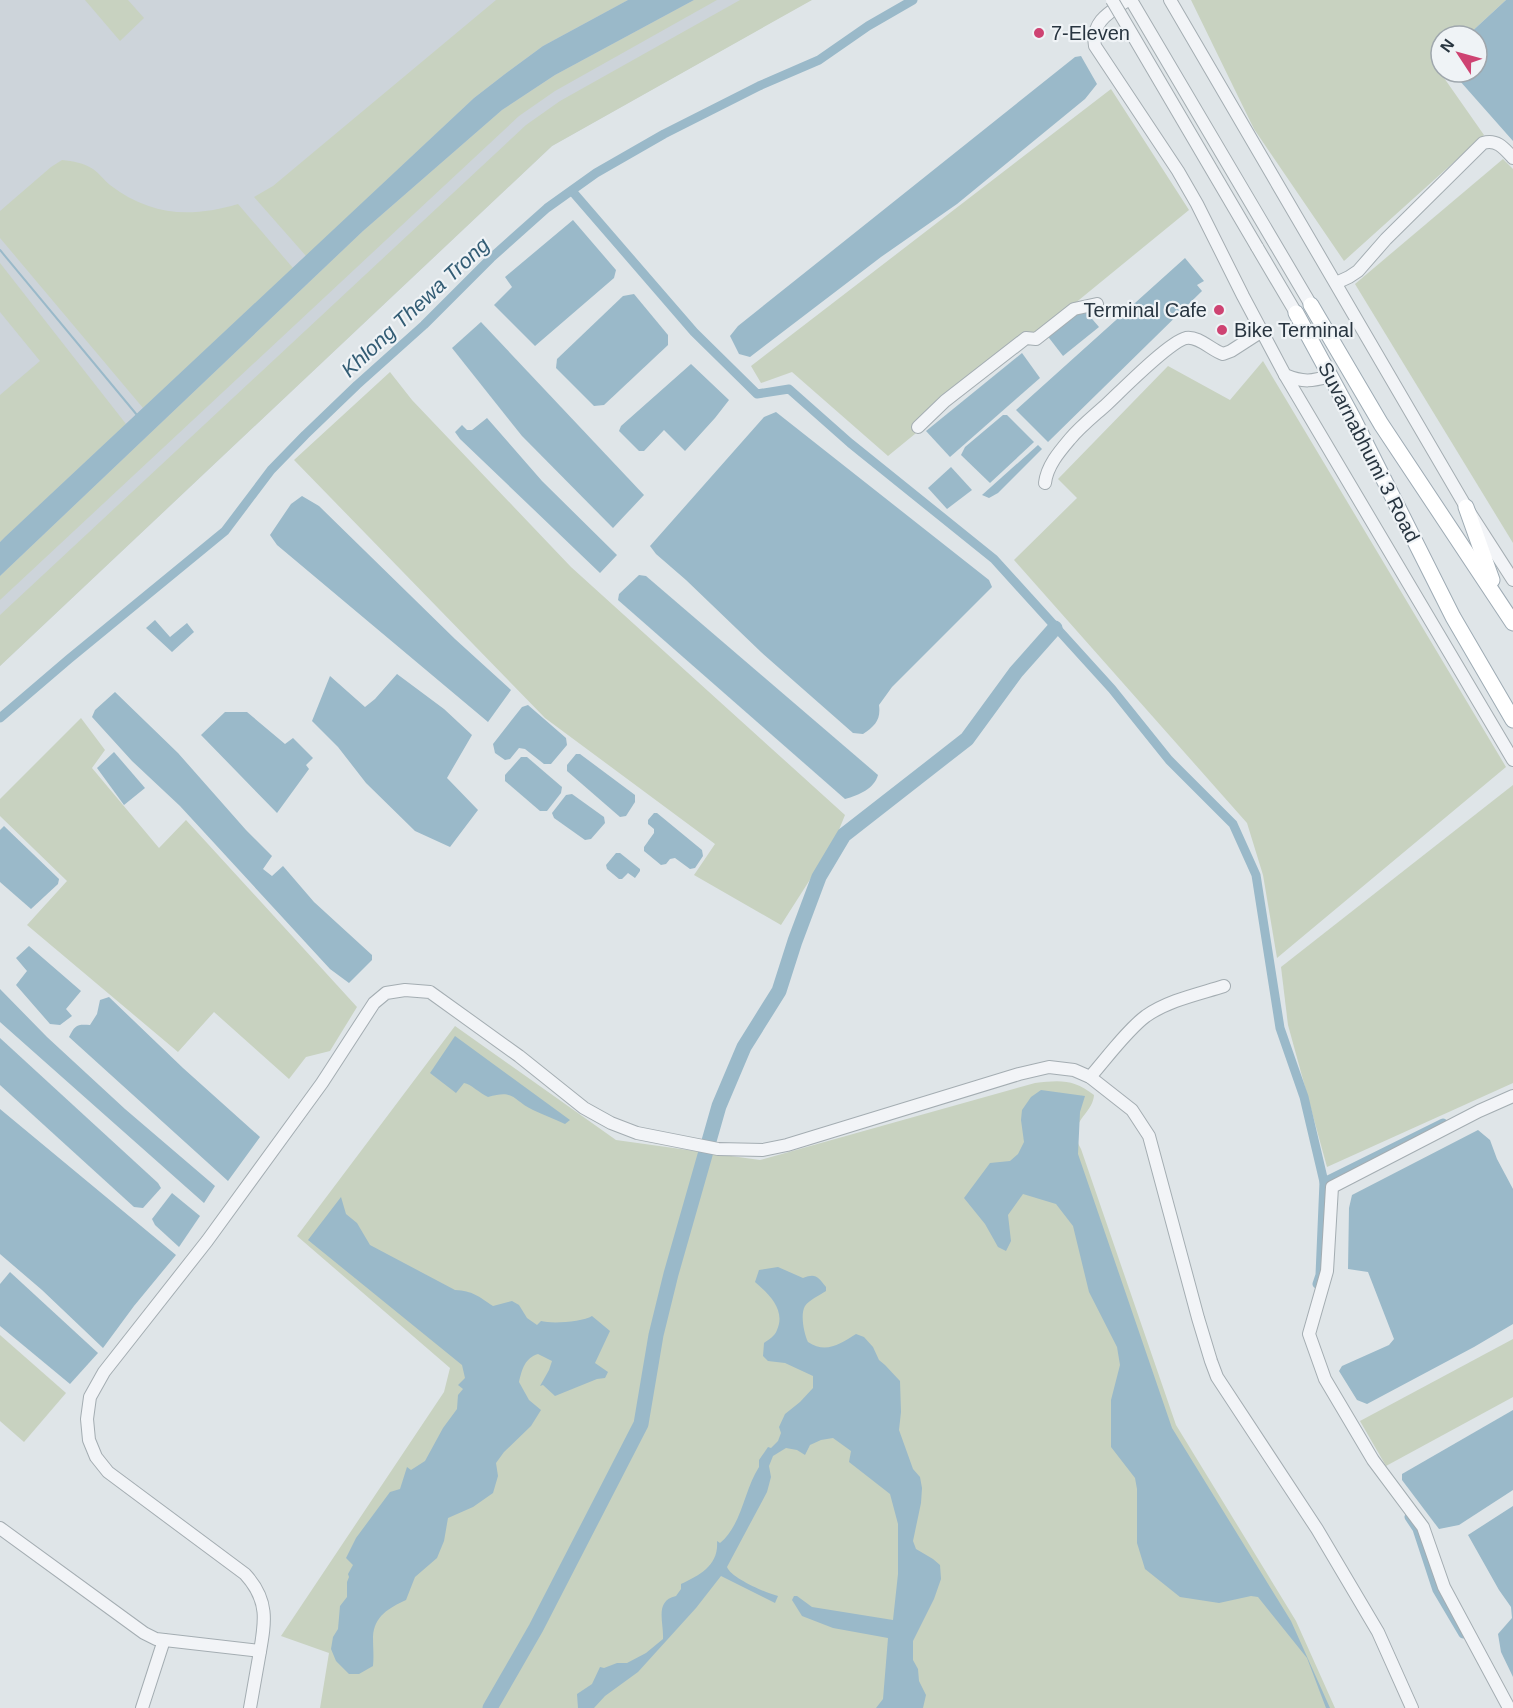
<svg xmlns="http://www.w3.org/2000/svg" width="1513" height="1708" viewBox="0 0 1513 1708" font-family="Helvetica,sans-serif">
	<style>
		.built { fill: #cdd4da }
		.green { fill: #c8d2c0 }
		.water { fill: #9ab9c9 }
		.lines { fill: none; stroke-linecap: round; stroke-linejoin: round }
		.stream { stroke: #9ab9c9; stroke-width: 2 }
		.canal { stroke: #9ab9c9; stroke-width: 9 }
		.river { stroke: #9ab9c9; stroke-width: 15 }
		.minor-casing { stroke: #a4adb2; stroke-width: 14 }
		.major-casing { stroke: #9eabb4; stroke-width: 17 }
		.minor { stroke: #f2f4f7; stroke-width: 12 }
		.major { stroke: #fff; stroke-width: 15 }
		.minor-bridge-casing { stroke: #a4adb2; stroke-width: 14; stroke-linecap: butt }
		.minor-bridge { stroke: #f2f4f7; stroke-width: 12 }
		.poi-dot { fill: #ce4372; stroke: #eff3f6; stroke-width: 2 }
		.labels { text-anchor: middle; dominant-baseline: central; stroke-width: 4.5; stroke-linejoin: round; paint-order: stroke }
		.poi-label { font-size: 20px; fill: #283540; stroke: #eff3f6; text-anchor: start }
		.street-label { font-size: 20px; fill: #283540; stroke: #eff3f6 }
		.water-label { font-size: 21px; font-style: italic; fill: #325c74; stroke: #eff3f6 }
	</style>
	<rect width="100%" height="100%" fill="#dfe5e8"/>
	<polygon class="built" points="0,0 811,0 552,146 0,666"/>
	<g class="green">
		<polygon points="85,0 128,0 144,18 120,41"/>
		<polygon points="496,0 628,0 543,46 505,74 474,98 306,256 254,197 273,186"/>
		<polygon points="694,0 717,0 555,91 519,116 0,600 0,576 363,231 502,110 555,75"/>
		<polygon points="740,0 812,0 552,146 0,666 0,615 526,125 560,101"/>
		<polygon points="1191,0 1506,0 1467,36 1441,36 1441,59 1435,65 1484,135 1344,261 1254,129"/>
		<polygon points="1111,89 1189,210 888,456 792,372 761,383 751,366"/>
		<polygon points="1503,159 1513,169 1513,543 1355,284"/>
		<path d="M62,160c11,1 22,3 31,9 6,4 11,11 17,16 41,31 80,33 128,19l55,64 -150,140 -143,-170v-27l51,-44z"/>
		<polygon points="0,263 126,424 0,542 0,395 40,361 0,312"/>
		<polygon points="1263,361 1506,767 1277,958 1263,875 1247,823 1014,560 1077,498 1058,479 1168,366 1230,400"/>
		<polygon points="390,372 412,400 571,567 845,815 834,842 781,925 694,875 715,844 545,718 294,460"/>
		<polygon points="81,718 105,750 92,768 159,848 186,820 357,1007 330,1051 306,1057 289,1079 214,1012 178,1052 27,925 67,881 0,816 0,799"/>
		<polygon points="1513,785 1513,1083 1327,1167 1288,1025 1281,967"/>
		<path d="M455,1026l161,114 144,20 275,-77c25,-3 39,-4 59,12 -1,20 -29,27 -13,54l95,276 120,196 39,87h-1015l9,-55 -48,-17 163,-244 6,-24 -153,-132z"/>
		<polygon points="0,1335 66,1393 24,1442 0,1421"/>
		<polygon points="1513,1339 1513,1397 1386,1466 1360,1421"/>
	</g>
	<g class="water">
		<polygon points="628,0 694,0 555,75 502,110 363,231 0,576 0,542 5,537 474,98 505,74 543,46"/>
		<polygon points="1506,0 1513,0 1513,141 1452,72 1477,72 1477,36 1467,36"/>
		<polygon points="1081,56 1097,84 1085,99 957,204 881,257 750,357 739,354 730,336 738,326 1075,57"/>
		<polygon points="573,220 616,270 614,278 535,346 494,305 512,287 505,277"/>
		<polygon points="1185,258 1204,281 1197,285 1202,291 1048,442 1016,410"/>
		<polygon points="634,294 668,335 668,345 604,405 594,406 556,368 557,359 623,296"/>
		<polygon points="1081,306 1099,327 1063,356 1046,334"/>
		<polygon points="481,322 644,495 613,528 522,436 452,348"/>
		<polygon points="1022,353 1040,378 950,457 926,431"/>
		<polygon points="691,364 729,400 715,418 685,451 664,430 644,451 639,451 619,431 621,426"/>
		<path d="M776,412l213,168 3,7 -100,100 -13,18c2,15 -4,21 -16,29l-10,-1 -92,-81 -75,-72 -30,-26 -6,-8 114,-129z"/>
		<polygon points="1003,415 1007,415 1034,442 990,483 961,455 965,447"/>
		<polygon points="487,418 542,481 617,555 600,573 460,439 455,432 462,425 467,430 472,430"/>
		<polygon points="1038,445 1042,449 998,493 989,498 982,495"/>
		<polygon points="951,467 972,490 947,509 928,488"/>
		<polygon points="302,496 319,506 455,639 511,690 488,722 277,545 270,535 291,504"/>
		<path d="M639,575l7,1 232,199c-4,14 -19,20 -33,24l-227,-199 1,-6z"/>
		<polygon points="155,620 170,637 187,623 194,632 172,652 146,628"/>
		<polygon points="397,674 444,709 472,735 447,778 478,810 450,847 415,831 366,783 338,747 312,721 330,676 365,707 375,699"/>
		<polygon points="115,692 178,753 246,830 272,856 263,869 272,876 283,866 314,902 372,955 372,960 349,983 330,969 180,806 132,761 92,717 95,710"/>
		<polygon points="528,705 566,738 567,745 551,764 544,764 525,749 519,748 510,759 505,760 495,753 493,744 522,707"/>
		<polygon points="225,712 247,712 285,744 293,738 313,758 306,765 309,769 277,813 201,735"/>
		<polygon points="114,752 145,788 124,805 97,768"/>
		<polygon points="576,754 580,754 635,795 635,802 626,816 620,817 567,771 567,765"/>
		<polygon points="521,757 527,757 562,787 561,793 547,811 540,811 505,781 505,775"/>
		<polygon points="572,794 604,817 605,823 591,839 585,840 554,818 552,813 566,795"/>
		<polygon points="654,813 657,813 702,850 703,856 695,868 690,869 675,858 670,859 666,864 661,865 644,851 644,847 654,833 654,829 648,824 648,820"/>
		<polygon points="4,826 59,879 58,884 31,909 0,882 0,830"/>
		<polygon points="616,853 620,853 640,869 640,871 635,878 628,873 622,879 619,879 607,869 606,865"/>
		<polygon points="29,946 81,991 66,1009 72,1016 60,1025 50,1024 16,985 27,971 16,958"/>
		<polygon points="0,989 47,1037 125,1109 215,1186 204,1203 0,1022"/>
		<path d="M109,997l74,71 77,69 -32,44 -159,-144c6,-12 8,-13 21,-12l7,-11 3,-14z"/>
		<path d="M455,1036l115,84 -5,4c-10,-5 -22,-9 -32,-14 -21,-10 -18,-21 -45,-13 -9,-4 -17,-13 -24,-14l-8,10 -26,-20z"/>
		<polygon points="0,1038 158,1183 161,1188 143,1208 134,1207 0,1085"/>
		<polygon points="1041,1090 1085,1096 1080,1112 1078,1154 1172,1428 1291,1621 1330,1708 1326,1708 1307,1658 1258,1597 1251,1596 1219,1603 1180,1597 1145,1569 1137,1543 1137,1489 1135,1478 1111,1447 1111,1400 1120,1365 1117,1347 1089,1292 1073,1226 1056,1204 1023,1194 1008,1215 1011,1241 1006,1251 998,1247 985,1224 964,1198 990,1163 1010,1161 1018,1154 1024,1142 1021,1120 1022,1110 1031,1097"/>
		<polygon points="0,1109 176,1255 134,1306 103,1348 42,1290 0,1254"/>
		<polygon points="1478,1130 1490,1140 1497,1159 1513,1189 1513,1324 1474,1347 1367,1404 1357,1400 1339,1371 1342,1366 1389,1345 1394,1339 1368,1272 1348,1269 1349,1208 1352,1195"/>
		<polygon points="172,1193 200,1216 179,1247 155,1225 152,1219"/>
		<path d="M341,1197l5,17 11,9 13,22 85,45c18,1 23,6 38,16l19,-5 7,4 8,13 10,7 4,-4c10,3 42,1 51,-5l18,15 -15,32 13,9 -3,6 -8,1 -42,17 -12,-11 -3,1 9,-16 3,-9 -14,-7c-13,4 -16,15 -19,28l10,18 12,10 -10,16 -27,26 -8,11 2,13 -5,17 -20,14 -25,11 -4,23 -7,17 -22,19 -9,23c-17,8 -32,16 -33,37 0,10 1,19 0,29l-14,8h-10l-13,-13 -5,-12 2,-12 5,-8 2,-23 7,-9v-15l2,-5 -1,-3 5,-9 -7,-7 10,-20 34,-46 10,-3 7,-22 4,3 14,-9 18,-33 14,-19 1,-14 5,-6 -5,-4 7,-7 -3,-13 -154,-125z"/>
		<path d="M778,1267l25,11c13,-5 15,-1 23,9v4c-6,4 -17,9 -21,15 -5,8 -1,28 3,36 18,12 32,2 48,-8l8,3 9,10 6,13 6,5 15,16 1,31 -2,18 14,39 7,8 2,11 -1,15 -8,38 3,8 17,10 7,6 1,14 -7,20 -21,42v19l5,9 1,12 7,14 -3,13h-47l7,-9 5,-61 -55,-10 -31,-12 -10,-16 2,-4h3l15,11 81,13 5,-46v-50l-8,-30 -41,-32 2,-11 -18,-13 -12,2 -11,5 -5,10 -8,-5 -11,-2 -13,8 -4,10 2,11 -4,15 -40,75c4,11 39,26 51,29l-3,7 -54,-27 -25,32 -58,64 -33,24 -11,12h-16l-1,-14 15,-10 8,-17 4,1 13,-5h10l19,-10 17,-14c1,-17 -9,-38 13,-43l5,-7v-5c19,-9 38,-19 36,-43l3,2c22,-18 24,-53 39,-76v-7l9,-13 3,1 7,-7 3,-8 -2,-6 6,-13 15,-12 13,-14v-12l-28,-13 -17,-2 -5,-5 1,-13c4,-3 11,-7 13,-13 9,-20 -8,-36 -22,-48l4,-12z"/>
		<polygon points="10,1272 98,1353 70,1384 0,1326 0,1284"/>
		<polygon points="1513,1410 1513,1490 1459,1525 1439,1529 1402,1480 1402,1474"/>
		<polygon points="1513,1506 1513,1677 1501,1652 1498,1634 1512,1618 1511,1607 1499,1590 1468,1535"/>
	</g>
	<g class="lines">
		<polyline class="stream" points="0,250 137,415"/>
		<g class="canal">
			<polyline points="572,191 694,332 757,394 789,389 850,443 994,559 1112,689 1169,760 1233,824 1256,875 1280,1028 1304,1097 1324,1182 1320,1275 1317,1284"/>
			<polyline points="0,718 69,659 225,531 271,470 305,435 357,385 424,325 491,258 547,208 596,173 664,134 759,86 819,60 868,26 913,0"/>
			<polyline points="1324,1182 1443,1123"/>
			<polyline points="1409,1517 1417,1529 1437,1590 1463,1634"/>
		</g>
		<polyline class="river" points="490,1708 536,1628 641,1424 656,1335 671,1274 719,1106 744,1047 779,991 795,941 819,877 844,835 967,739 1016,672 1055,628"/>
		<g class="minor-casing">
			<g id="minor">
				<path d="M1128,0c-18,12 -37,21 -33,46l83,125 19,33 46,92 42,79c19,8 27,6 46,1"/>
				<polyline points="1131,0 1311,305"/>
				<polyline points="1170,0 1466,507 1513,580"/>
				<polyline points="1257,247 1296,313"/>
				<path d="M1336,283l13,-6 9,-6 28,-32 97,-96c14,-4 21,5 30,15"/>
				<polyline points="1285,375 1513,760"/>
				<polyline points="918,427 945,401 1026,338 1036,339 1074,309 1097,304"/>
				<path d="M1045,483c2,-17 14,-31 25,-44 11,-13 25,-24 37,-35 15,-14 62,-62 79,-66 13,-2 25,12 37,16l8,-3 31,-20"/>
				<path d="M1090,1077c16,-18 37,-47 56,-61 23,-16 53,-22 78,-30"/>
				<polyline points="0,1528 144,1633 156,1639 260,1651"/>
				<polyline points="142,1708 164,1640"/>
				<path d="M250,1708c3,-17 6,-34 9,-51 6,-34 11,-56 -14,-83l-137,-102 -12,-15 -7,-17 -2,-21 3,-22 14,-25 103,-131 115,-158 52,-80 12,-10 19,-3 25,2 89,64 65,52 27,15 26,10 81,16 45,1 24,-5 232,-71 30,-7 25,3 16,7 42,33 17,26 49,182 13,43 6,16 100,152 61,103 34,76"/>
				<polyline points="1509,1708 1444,1587 1423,1527 1373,1460 1325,1379 1309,1334 1327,1271 1332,1187 1479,1111 1513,1096"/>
			</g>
		</g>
		<g class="major-casing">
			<g id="major">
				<polyline points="1311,305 1381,424 1513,623"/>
				<polyline points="1296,313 1353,418 1453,617 1513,720"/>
				<polyline points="1466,507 1492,580"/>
			</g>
		</g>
		<use href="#minor" class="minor"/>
		<use href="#major" class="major"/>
		<g class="minor-bridge-casing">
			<polyline id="minor-bridge" points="1112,0 1257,247"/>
		</g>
		<use href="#minor-bridge" class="minor-bridge"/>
	</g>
	<g class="poi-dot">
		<circle cx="1039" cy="33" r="6"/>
		<circle cx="1219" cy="310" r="6"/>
		<circle cx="1222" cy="330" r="6"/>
	</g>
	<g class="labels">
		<g class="poi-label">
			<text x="1051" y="33">7-Eleven</text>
			<text x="1207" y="310" text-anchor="end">Terminal Cafe</text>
			<text x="1234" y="330">Bike Terminal</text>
		</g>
		<g class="street-label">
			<text transform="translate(1369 452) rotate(63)">Suvarnabhumi 3 Road</text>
		</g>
		<g class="water-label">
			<text transform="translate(415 307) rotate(-43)">Khlong Thewa Trong</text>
		</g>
	</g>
	<g transform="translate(1459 54) rotate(306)"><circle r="28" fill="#eff3f6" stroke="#9fa7ad" stroke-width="1.5"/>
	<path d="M0-4.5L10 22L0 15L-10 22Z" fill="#ce4372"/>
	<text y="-9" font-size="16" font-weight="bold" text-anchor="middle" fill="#283540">N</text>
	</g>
</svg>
